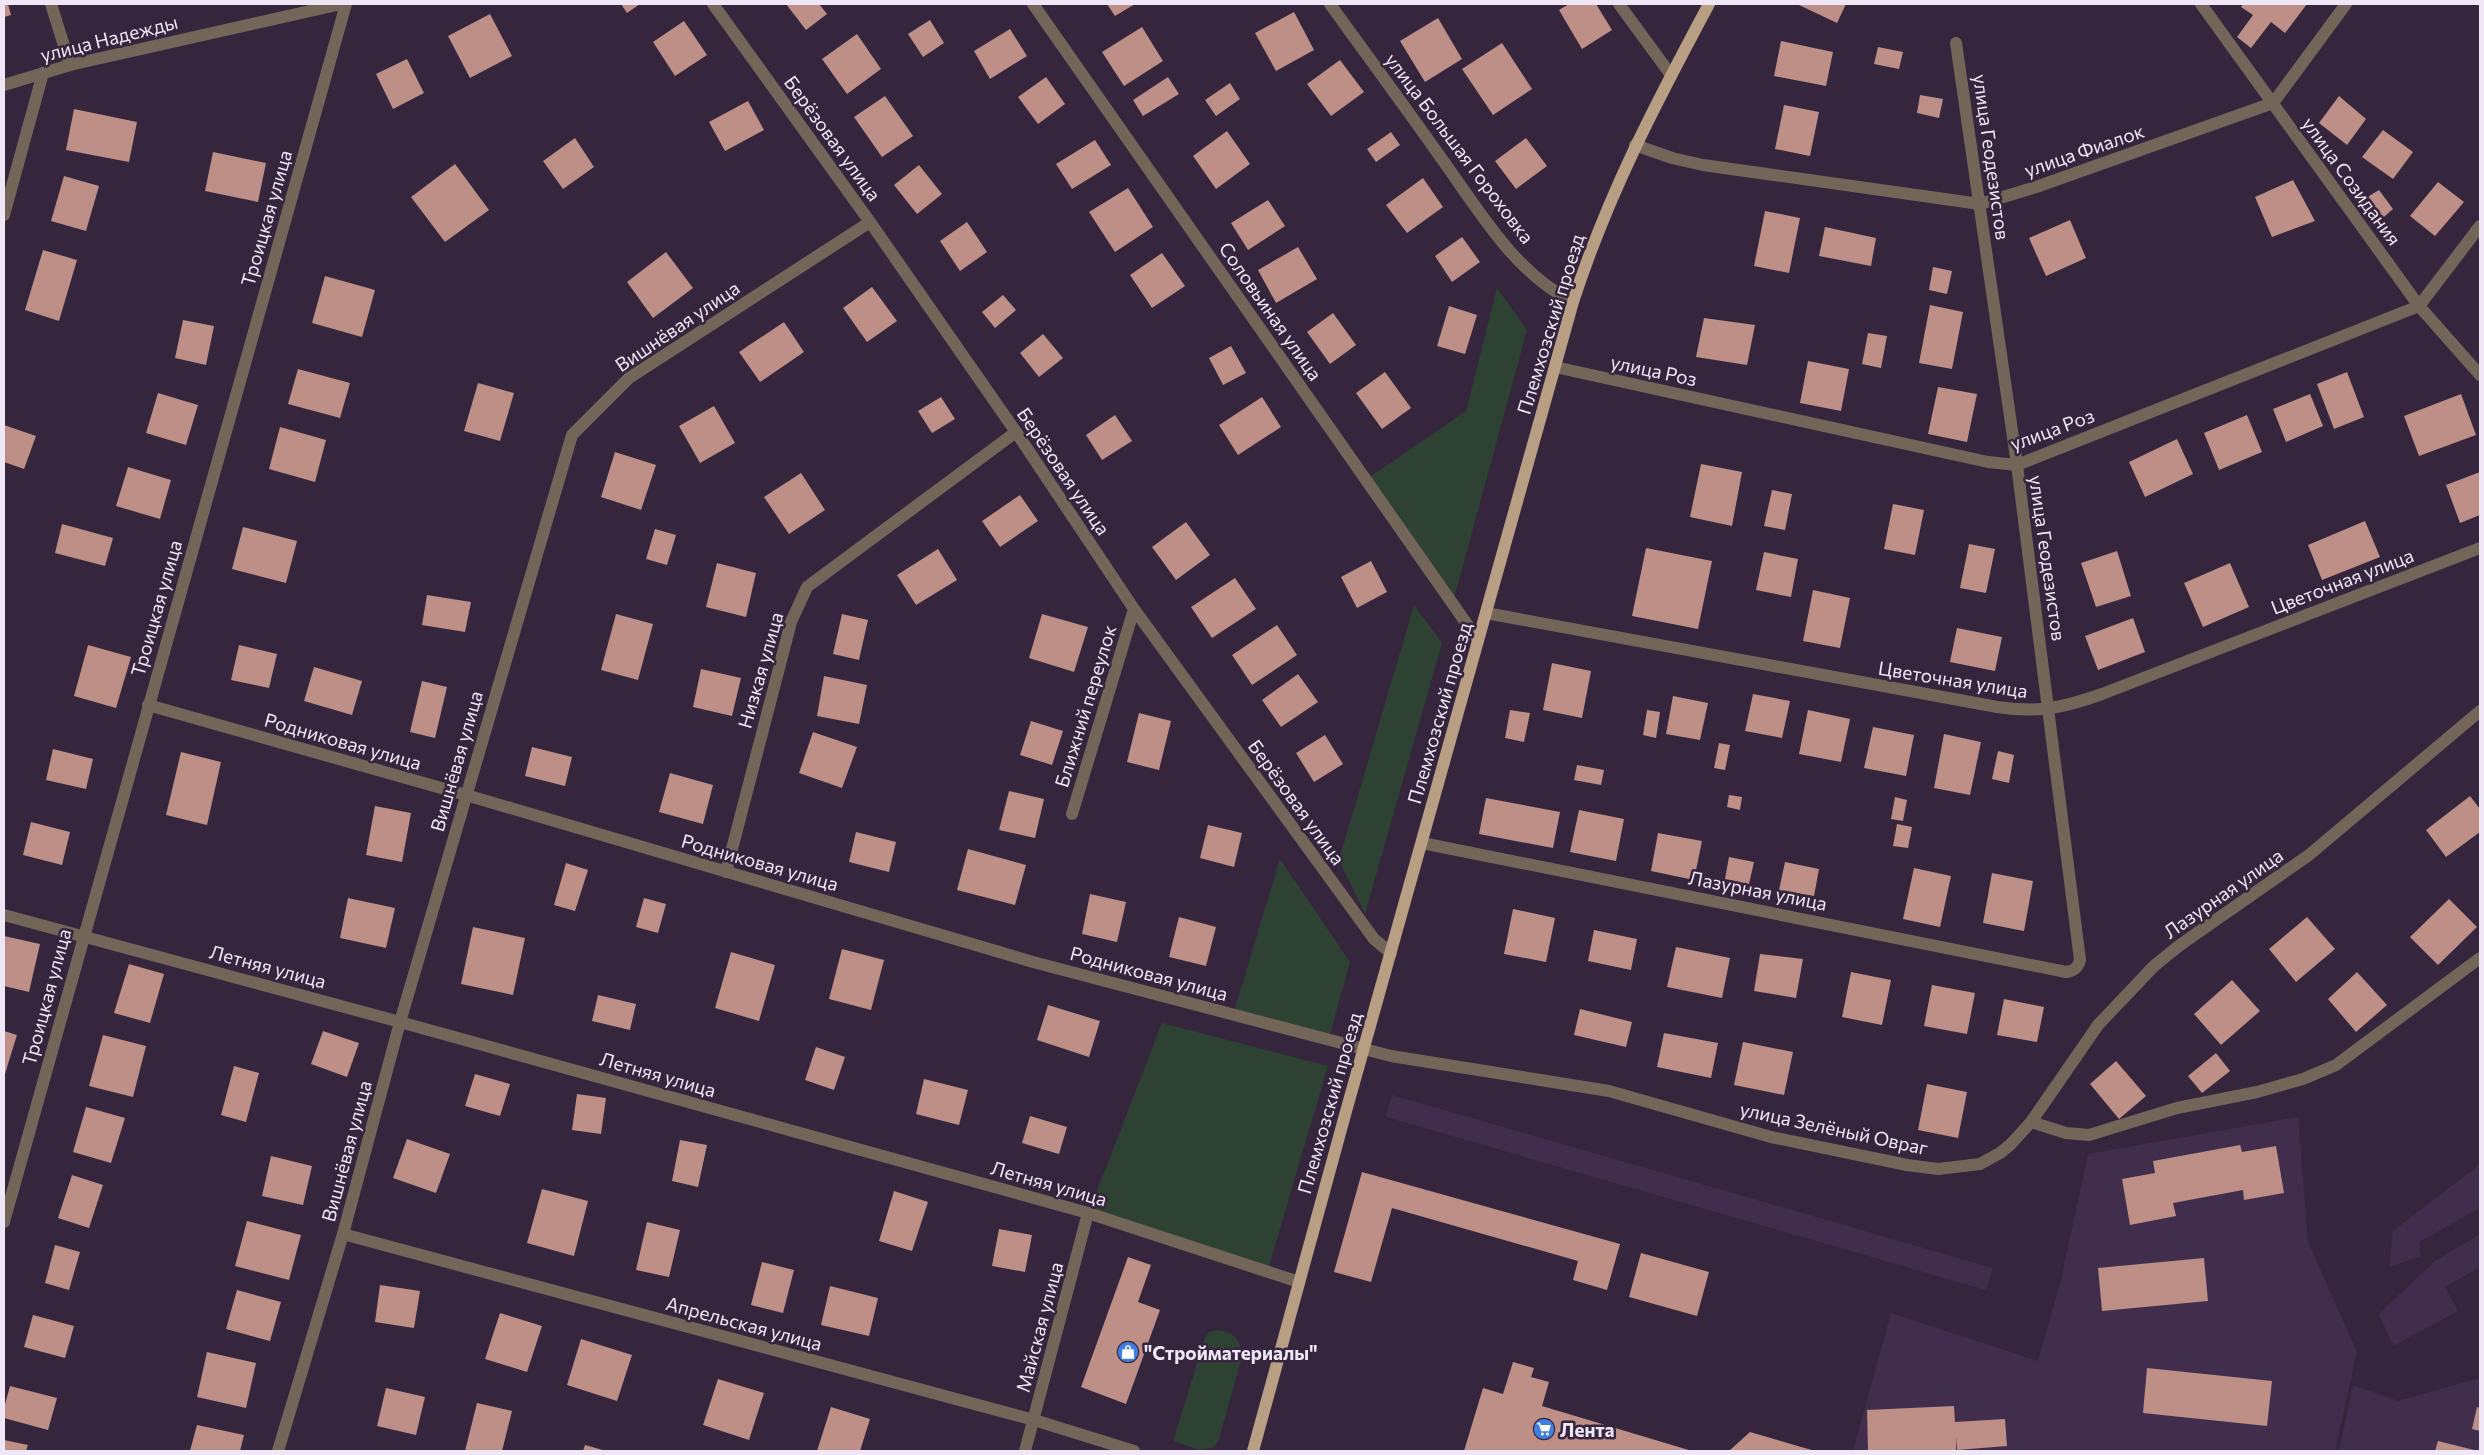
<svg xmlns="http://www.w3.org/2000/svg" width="2484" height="1455" viewBox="0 0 2484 1455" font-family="Commissioner,sans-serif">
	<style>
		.built { fill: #402e4c }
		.green { fill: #2d4232 }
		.building { fill: #bd8f87 }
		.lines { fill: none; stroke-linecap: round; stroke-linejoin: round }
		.minor { stroke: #736659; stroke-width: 12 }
		.major { stroke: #b89e83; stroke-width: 12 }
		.labels { text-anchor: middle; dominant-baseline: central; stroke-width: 5; stroke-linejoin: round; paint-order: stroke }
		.street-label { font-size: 19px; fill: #efe6f6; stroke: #35263e }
		.poi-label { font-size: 19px; font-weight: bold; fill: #efe6f6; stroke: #35263e; text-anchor: start }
	</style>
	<rect width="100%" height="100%" fill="#35263e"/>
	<g class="built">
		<polygon points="1392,1095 1993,1268 1986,1290 1386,1117"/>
		<polygon points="2298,1117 2308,1242 2357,1352 2335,1451 1853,1451 1891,1313 2038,1361 2060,1284 2088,1154"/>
		<polygon points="2480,1164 2480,1208 2419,1242 2421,1256 2389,1267 2393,1231"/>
		<polygon points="2480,1234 2480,1267 2445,1287 2458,1311 2393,1346 2379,1314 2435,1261"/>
		<polygon points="2480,1378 2480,1451 2339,1451 2353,1385 2398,1401"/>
	</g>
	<g class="green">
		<polygon points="1497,288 1527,330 1453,602 1367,479 1466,411"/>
		<polygon points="1414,605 1442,643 1365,914 1339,860"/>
		<polygon points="1280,859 1350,962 1328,1041 1233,1015"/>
		<polygon points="1162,1023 1328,1066 1269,1266 1090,1209"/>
		<path d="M1217,1330c18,2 26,12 24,30l-23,82 -6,6 -13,2 -26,-9 32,-103 4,-6z"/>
	</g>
	<g class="building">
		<polygon points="4,4 8,4 11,15 4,17"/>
		<polygon points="621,4 640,4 627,13"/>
		<polygon points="786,4 819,4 827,14 806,30"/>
		<polygon points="1107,4 1135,4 1115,16"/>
		<polygon points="1569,4 1596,4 1612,30 1582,49 1559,10"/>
		<polygon points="1797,4 1846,4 1837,23"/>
		<polygon points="2243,4 2307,4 2285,33 2271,22 2251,48 2237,37 2253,15 2241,7"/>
		<polygon points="1294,12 1314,50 1276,71 1255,33"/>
		<polygon points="490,14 512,56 470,78 448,36"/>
		<polygon points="1438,18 1462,59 1425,82 1400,41"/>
		<polygon points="930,20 944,43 923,57 908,34"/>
		<polygon points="684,21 707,55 675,76 653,42"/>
		<polygon points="1142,27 1163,61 1124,86 1102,52"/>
		<polygon points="1010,29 1027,56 990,79 974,51"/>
		<polygon points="857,34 881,69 847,94 822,59"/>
		<polygon points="1781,41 1833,52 1826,86 1774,76"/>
		<polygon points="1502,43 1532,89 1493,115 1462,69"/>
		<polygon points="1878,47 1903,52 1899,69 1874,64"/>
		<polygon points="407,59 424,93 393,109 376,74"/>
		<polygon points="1340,60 1364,92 1331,116 1307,84"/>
		<polygon points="1046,77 1065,104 1038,124 1018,97"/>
		<polygon points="1168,77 1179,94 1143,116 1133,100"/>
		<polygon points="1230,83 1240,99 1216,116 1205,100"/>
		<polygon points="1920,95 1943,99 1939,118 1917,113"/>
		<polygon points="885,96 913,136 882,157 854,117"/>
		<polygon points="2339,96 2366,119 2347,145 2319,123"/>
		<polygon points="748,101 764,130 725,151 709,122"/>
		<polygon points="1784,105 1819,112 1810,156 1775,149"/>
		<polygon points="74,109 137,122 129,162 66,150"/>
		<polygon points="2383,130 2413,152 2393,179 2362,157"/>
		<polygon points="1227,131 1250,164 1216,189 1193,156"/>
		<polygon points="1391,132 1400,145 1376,162 1367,149"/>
		<polygon points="575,138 594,167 563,189 543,161"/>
		<polygon points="1526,138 1547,166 1516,189 1495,161"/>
		<polygon points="1095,140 1111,165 1072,189 1056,164"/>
		<polygon points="213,152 266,163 258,202 205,191"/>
		<polygon points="455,164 489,210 445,242 411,197"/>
		<polygon points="919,165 942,194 917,214 894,185"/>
		<polygon points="64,176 99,186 86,231 51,221"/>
		<polygon points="1423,178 1443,207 1407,233 1386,205"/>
		<polygon points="2293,180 2315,221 2272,237 2255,197"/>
		<polygon points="2438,182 2464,202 2435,236 2410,216"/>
		<polygon points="1128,188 1153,227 1115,252 1089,212"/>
		<polygon points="2379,190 2393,209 2377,223 2361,201"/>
		<polygon points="1268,200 1285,226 1248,250 1231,223"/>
		<polygon points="1765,211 1800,218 1789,273 1754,266"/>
		<polygon points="2070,220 2086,258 2046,276 2029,238"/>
		<polygon points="967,222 987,252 960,271 940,241"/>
		<polygon points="1825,227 1876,238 1871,266 1819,256"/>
		<polygon points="1462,237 1480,262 1452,282 1435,256"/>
		<polygon points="1298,247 1317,279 1276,303 1258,270"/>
		<polygon points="43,250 77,260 59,321 25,310"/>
		<polygon points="666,252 693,288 653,318 627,282"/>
		<polygon points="1162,253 1185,286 1152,308 1130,275"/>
		<polygon points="1933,267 1952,271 1947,294 1929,290"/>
		<polygon points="325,276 375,290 362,337 312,323"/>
		<polygon points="872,287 897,321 867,342 843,308"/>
		<polygon points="1003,295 1016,310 995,328 982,312"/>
		<polygon points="1930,305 1963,312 1952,369 1919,363"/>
		<polygon points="1449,306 1477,315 1465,354 1437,346"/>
		<polygon points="1333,313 1356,345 1330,364 1307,332"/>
		<polygon points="1704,318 1755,325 1747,365 1696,357"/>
		<polygon points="183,320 214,326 206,365 175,358"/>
		<polygon points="784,322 804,352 760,382 739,352"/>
		<polygon points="1868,333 1887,336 1881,368 1862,364"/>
		<polygon points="1043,334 1063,358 1039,377 1020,353"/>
		<polygon points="1231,346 1246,373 1223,385 1209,358"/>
		<polygon points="1808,361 1849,369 1841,411 1800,403"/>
		<polygon points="298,369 350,383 340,418 288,404"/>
		<polygon points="1385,372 1411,408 1382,429 1356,393"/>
		<polygon points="2347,372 2364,417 2334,429 2317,384"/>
		<polygon points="478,383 514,393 500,441 464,431"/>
		<polygon points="1938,387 1977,394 1967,442 1928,434"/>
		<polygon points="158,393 198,405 186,445 146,433"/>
		<polygon points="2310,394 2323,426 2286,442 2273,409"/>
		<polygon points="2461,394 2476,435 2419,456 2404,416"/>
		<polygon points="941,397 955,419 932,433 918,411"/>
		<polygon points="1262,397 1281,427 1238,455 1219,425"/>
		<polygon points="714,406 735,443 700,463 679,426"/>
		<polygon points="1115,415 1132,441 1102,460 1086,435"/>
		<polygon points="2247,415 2262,452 2219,470 2204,433"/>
		<polygon points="4,425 36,436 24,469 4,462"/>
		<polygon points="280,427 326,440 315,482 269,469"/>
		<polygon points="2177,439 2193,474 2145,497 2129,462"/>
		<polygon points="615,452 656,465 641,510 601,497"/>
		<polygon points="1701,464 1742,472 1732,526 1690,517"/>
		<polygon points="128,467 171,480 160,519 116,506"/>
		<polygon points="2480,472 2480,515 2460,523 2446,485"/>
		<polygon points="801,473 825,510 789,534 764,497"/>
		<polygon points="1772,490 1792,494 1785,530 1764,526"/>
		<polygon points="1020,495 1038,521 1000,547 982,521"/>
		<polygon points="1893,504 1924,510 1915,555 1884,549"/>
		<polygon points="2365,521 2380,557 2322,580 2308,545"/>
		<polygon points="1186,522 1210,555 1176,580 1152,547"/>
		<polygon points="62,524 113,538 105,566 55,553"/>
		<polygon points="243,527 297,541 286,583 232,569"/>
		<polygon points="655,529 676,535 667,565 646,559"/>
		<polygon points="1969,544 1995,549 1986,593 1960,588"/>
		<polygon points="1646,548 1712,561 1698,629 1632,616"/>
		<polygon points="938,549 957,580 916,605 897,575"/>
		<polygon points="2117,551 2131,596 2096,607 2081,563"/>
		<polygon points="1764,552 1798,559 1791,597 1756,590"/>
		<polygon points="1371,561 1387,592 1357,608 1341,577"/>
		<polygon points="717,563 756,573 746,617 706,607"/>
		<polygon points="2230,563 2249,607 2203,627 2184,583"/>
		<polygon points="1235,578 1256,609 1212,638 1191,607"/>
		<polygon points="1813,590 1850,598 1840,648 1803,641"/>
		<polygon points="427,595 471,602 465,632 422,625"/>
		<polygon points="616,614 653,624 638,680 601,670"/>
		<polygon points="842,614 868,620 859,660 833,654"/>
		<polygon points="1042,614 1088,627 1074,672 1029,658"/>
		<polygon points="2133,618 2145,652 2098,670 2085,636"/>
		<polygon points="1277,625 1297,655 1252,685 1232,655"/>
		<polygon points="1957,628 2002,637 1995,671 1950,662"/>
		<polygon points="88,645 131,657 116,708 74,696"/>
		<polygon points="239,645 277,654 269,688 231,680"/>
		<polygon points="1552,663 1591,671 1582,718 1543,710"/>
		<polygon points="314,667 362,681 352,715 304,701"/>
		<polygon points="701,669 741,678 732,716 693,707"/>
		<polygon points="1298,674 1318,702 1281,727 1262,700"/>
		<polygon points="824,676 867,685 859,724 817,716"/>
		<polygon points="422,681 447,687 435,738 410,732"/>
		<polygon points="1753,694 1790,701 1782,738 1745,731"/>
		<polygon points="1673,696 1708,703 1700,740 1666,734"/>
		<polygon points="1510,710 1530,713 1524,742 1505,738"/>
		<polygon points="1647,710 1660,712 1656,738 1643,735"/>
		<polygon points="1808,710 1850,719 1841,762 1799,754"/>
		<polygon points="1139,713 1171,721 1159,770 1127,762"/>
		<polygon points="1031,721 1063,731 1052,765 1020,755"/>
		<polygon points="1873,727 1914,735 1906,776 1864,768"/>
		<polygon points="813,732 857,747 842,788 799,773"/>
		<polygon points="1944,734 1981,742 1970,795 1934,788"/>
		<polygon points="1325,735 1343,764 1314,782 1296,753"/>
		<polygon points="1719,743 1730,745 1725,770 1714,768"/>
		<polygon points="532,747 572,757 565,786 525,776"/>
		<polygon points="53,749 93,759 86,789 46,780"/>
		<polygon points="1998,751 2014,755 2009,783 1992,779"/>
		<polygon points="181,752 221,762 207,825 166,815"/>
		<polygon points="1577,765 1604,770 1601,785 1574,780"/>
		<polygon points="670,773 713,785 703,824 659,812"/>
		<polygon points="1009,791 1044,799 1035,838 999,830"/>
		<polygon points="1729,795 1742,797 1740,810 1727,807"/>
		<polygon points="2470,796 2480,809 2480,832 2446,857 2426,830"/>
		<polygon points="1895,797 1907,800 1903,821 1891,819"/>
		<polygon points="1486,798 1560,812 1553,848 1479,834"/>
		<polygon points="375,806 411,813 402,862 366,855"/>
		<polygon points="1579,810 1624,819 1616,861 1570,852"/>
		<polygon points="31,822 70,832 62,865 23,855"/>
		<polygon points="1897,824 1912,827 1908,848 1893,846"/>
		<polygon points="1208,825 1242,833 1234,867 1200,858"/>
		<polygon points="856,832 896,842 889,872 849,862"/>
		<polygon points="1658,833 1702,841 1694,880 1651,871"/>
		<polygon points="968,849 1026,865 1015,905 957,890"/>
		<polygon points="1729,857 1754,862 1749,884 1725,879"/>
		<polygon points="1785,862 1819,869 1814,896 1779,890"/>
		<polygon points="566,863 588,870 575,911 554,905"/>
		<polygon points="1914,868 1951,876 1940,927 1903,919"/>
		<polygon points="1992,873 2033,881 2024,931 1983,923"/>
		<polygon points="1090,894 1126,902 1117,942 1082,934"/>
		<polygon points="348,898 395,908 386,948 340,938"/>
		<polygon points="644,898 666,904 658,933 636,927"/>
		<polygon points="2449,899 2477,927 2438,965 2410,937"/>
		<polygon points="1513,909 1555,918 1546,962 1504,954"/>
		<polygon points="1179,917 1216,927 1206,966 1169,957"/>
		<polygon points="2307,917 2335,949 2296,982 2269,949"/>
		<polygon points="473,927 525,938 513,995 461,984"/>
		<polygon points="1594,930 1637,939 1631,970 1588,961"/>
		<polygon points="4,936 40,944 29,992 4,986"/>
		<polygon points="1676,947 1730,958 1722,998 1667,987"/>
		<polygon points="842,949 884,960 871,1010 829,999"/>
		<polygon points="731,952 775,965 759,1021 715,1008"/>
		<polygon points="1760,954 1803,959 1796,998 1754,991"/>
		<polygon points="129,964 164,974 150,1023 114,1013"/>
		<polygon points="1851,972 1891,980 1882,1025 1842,1017"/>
		<polygon points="2357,972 2387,1005 2356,1032 2328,999"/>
		<polygon points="2232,980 2260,1011 2221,1045 2194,1014"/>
		<polygon points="1932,985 1975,993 1967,1034 1924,1026"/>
		<polygon points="598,995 636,1004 630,1030 592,1021"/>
		<polygon points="2004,999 2044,1007 2037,1042 1997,1035"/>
		<polygon points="1048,1005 1100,1021 1089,1057 1037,1040"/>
		<polygon points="1580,1009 1632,1022 1626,1047 1574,1035"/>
		<polygon points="4,1031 17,1035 4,1077"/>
		<polygon points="323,1031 359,1043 347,1077 311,1064"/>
		<polygon points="1664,1033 1718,1043 1711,1078 1657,1067"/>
		<polygon points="103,1035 146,1046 133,1097 89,1086"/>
		<polygon points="1743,1042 1793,1052 1784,1095 1734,1085"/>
		<polygon points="816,1047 845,1057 834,1090 805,1080"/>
		<polygon points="2216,1053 2230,1071 2202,1093 2188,1076"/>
		<polygon points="2116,1061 2146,1096 2119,1119 2090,1084"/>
		<polygon points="234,1066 259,1073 246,1122 221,1115"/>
		<polygon points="475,1074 510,1084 500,1116 465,1106"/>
		<polygon points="924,1079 968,1090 959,1125 916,1114"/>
		<polygon points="1927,1084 1967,1092 1958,1138 1918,1130"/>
		<polygon points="577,1094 606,1098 601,1134 572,1130"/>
		<polygon points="86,1107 125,1118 111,1163 73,1152"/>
		<polygon points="1030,1116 1067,1127 1059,1154 1022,1143"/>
		<polygon points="407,1139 450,1154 436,1193 393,1178"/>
		<polygon points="680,1140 707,1145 698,1187 672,1181"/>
		<polygon points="2240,1145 2242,1152 2276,1146 2284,1193 2244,1200 2243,1190 2173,1203 2176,1216 2130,1225 2122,1179 2155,1173 2153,1161"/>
		<polygon points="271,1156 312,1166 303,1205 262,1196"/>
		<polygon points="1362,1172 1620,1244 1607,1290 1573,1280 1578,1261 1392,1208 1371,1282 1334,1272"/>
		<polygon points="72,1175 103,1185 89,1228 58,1218"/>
		<polygon points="542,1189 588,1201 574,1256 527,1243"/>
		<polygon points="894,1191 928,1202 912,1251 879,1241"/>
		<polygon points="247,1221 301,1235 289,1280 235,1266"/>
		<polygon points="647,1222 680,1230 669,1277 636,1270"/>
		<polygon points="999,1229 1032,1235 1025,1272 992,1266"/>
		<polygon points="55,1245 80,1252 69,1290 45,1283"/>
		<polygon points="1641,1253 1709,1272 1697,1316 1629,1297"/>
		<polygon points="1128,1257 1151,1265 1138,1302 1160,1310 1126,1404 1081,1387"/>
		<polygon points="2204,1258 2208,1301 2102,1311 2098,1268"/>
		<polygon points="762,1262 794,1270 783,1313 751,1305"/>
		<polygon points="380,1285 420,1291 414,1328 375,1322"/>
		<polygon points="830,1286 878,1298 869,1336 821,1325"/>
		<polygon points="237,1290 281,1302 270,1341 226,1329"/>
		<polygon points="500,1313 542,1326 527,1372 485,1359"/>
		<polygon points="33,1315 74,1326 65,1358 24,1347"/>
		<polygon points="581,1339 632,1355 617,1401 567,1385"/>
		<polygon points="207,1352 256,1363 246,1408 197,1397"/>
		<polygon points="1513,1362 1534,1368 1531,1377 1549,1382 1542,1406 1692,1451 1464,1451 1483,1388 1503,1394"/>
		<polygon points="2147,1368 2272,1381 2267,1426 2143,1413"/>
		<polygon points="718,1379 764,1393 749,1440 703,1425"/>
		<polygon points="10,1386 57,1398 48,1430 4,1418 4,1408"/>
		<polygon points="386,1388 425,1397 416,1435 377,1426"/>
		<polygon points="477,1403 512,1411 502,1451 465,1451"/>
		<polygon points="1954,1406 1955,1422 2005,1419 2007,1446 1957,1450 1956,1437 1956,1451 1868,1451 1867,1410"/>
		<polygon points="831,1407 870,1419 860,1451 817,1451"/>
		<polygon points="2477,1407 2480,1408 2480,1431 2472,1429"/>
		<polygon points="197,1425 244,1435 240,1451 190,1451"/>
		<polygon points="1750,1432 1815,1451 1729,1451"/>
		<polygon points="4,1440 28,1445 26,1451 4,1451"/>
		<polygon points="2438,1441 2478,1451 2435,1451"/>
		<polygon points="585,1445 606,1451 583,1451"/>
	</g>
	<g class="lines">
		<g class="minor">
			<polyline points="51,4 70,65"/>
			<polyline points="713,4 870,222 1016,432 1134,609 1374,939 1391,953"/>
			<polyline points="1033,4 1478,640"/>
			<path d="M1330,4c36,50 73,100 109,151 38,52 74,117 134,147"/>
			<polyline points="1619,4 1671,75"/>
			<polyline points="2201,4 2419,306 2480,375"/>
			<polyline points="4,85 70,65 341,4"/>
			<polyline points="1635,145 1672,158 1703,165 1980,204 2036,187 2273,103 2346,4"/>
			<polyline points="4,215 43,73"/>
			<polyline points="1555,367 1988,462 2017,465 2419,306 2480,226"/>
			<path d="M1486,613l511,94c41,6 66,1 105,-13l378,-146"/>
			<polyline points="148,705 466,795 1033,962 1391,1056 1609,1091 1771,1137 1907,1165 1938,1169 1980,1164 2000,1153 2011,1144 2031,1122 2098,1025 2154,966 2180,945 2309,855 2480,711"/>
			<polyline points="1072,814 1134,609"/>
			<path d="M1422,843l644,129c8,-1 12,-4 14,-12l-63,-495 -61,-422"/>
			<polyline points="726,872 791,622 807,587 1016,432"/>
			<polyline points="4,915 400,1022 1088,1213 1299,1282"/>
			<polyline points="2031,1122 2066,1133 2089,1135 2177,1108 2257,1092 2303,1079 2336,1065 2480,958"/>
			<polyline points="4,1222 346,4"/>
			<polyline points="343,1234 1034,1420 1134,1451"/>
			<polyline points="278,1451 343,1234 400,1022 572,435 629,378 870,222"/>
			<polyline points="1025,1451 1088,1213"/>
		</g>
		<path class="major" d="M1253,1451l92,-336 228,-813c35,-108 83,-199 136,-298"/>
	</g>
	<defs>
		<g id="shop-disc" transform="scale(1.125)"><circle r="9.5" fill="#3f7fe0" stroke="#35263e"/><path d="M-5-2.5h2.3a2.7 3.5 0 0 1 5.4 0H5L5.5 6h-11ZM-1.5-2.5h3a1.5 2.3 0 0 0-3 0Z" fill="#fff"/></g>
		<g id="supermarket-disc" transform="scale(1.125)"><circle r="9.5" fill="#3f7fe0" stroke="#35263e"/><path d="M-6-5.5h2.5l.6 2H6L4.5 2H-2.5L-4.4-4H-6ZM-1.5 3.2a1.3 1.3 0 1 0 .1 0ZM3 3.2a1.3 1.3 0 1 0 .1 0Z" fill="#fff"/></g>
	</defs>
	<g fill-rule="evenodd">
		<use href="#shop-disc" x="1128" y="1352"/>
		<use href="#supermarket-disc" x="1544" y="1429"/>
	</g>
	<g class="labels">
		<g class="street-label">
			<text transform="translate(109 38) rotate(-14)">улица Надежды</text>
			<text transform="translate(833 138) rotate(54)">Берёзовая улица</text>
			<text transform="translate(1460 148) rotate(53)">улица Большая Гороховка</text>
			<text transform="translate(2084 150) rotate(-19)">улица Фиалок</text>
			<text transform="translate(1992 157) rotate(82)">улица Геодезистов</text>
			<text transform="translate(2352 181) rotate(54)">улица Созидания</text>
			<text transform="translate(266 218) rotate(-74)">Троицкая улица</text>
			<text transform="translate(1271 311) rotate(55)">Соловьиная улица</text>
			<text transform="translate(1550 324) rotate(-73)">Племхозский проезд</text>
			<text transform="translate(677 326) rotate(-34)">Вишнёвая улица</text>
			<text transform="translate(1654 370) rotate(12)">улица Роз</text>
			<text transform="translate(2052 429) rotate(-20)">улица Роз</text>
			<text transform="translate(1064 471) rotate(56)">Берёзовая улица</text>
			<text transform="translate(2048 558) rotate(82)">улица Геодезистов</text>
			<text transform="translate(2342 581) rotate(-21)">Цветочная улица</text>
			<text transform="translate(156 608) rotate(-74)">Троицкая улица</text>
			<text transform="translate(760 670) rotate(-74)">Низкая улица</text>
			<text transform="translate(1953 679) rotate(9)">Цветочная улица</text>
			<text transform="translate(1085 706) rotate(-73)">Ближний переулок</text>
			<text transform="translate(1439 713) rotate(-74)">Племхозский проезд</text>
			<text transform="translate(343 741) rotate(16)">Родниковая улица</text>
			<text transform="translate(456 761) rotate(-74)">Вишнёвая улица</text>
			<text transform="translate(1297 802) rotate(54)">Берёзовая улица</text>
			<text transform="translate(760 862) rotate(16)">Родниковая улица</text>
			<text transform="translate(1758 890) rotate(11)">Лазурная улица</text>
			<text transform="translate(2223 893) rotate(-35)">Лазурная улица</text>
			<text transform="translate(268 966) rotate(15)">Летняя улица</text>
			<text transform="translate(1149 973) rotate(15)">Родниковая улица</text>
			<text transform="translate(46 997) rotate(-75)">Троицкая улица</text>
			<text transform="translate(658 1074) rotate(16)">Летняя улица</text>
			<text transform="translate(1329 1103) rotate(-74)">Племхозский проезд</text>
			<text transform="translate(1834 1128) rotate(12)">улица Зелёный Овраг</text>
			<text transform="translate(346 1151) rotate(-75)">Вишнёвая улица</text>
			<text transform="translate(1049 1183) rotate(16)">Летняя улица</text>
			<text transform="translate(744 1323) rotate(15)">Апрельская улица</text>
			<text transform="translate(1039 1327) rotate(-75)">Майская улица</text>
		</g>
		<g class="poi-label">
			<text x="1144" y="1352">"Стройматериалы"</text>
			<text x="1560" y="1429">Лента</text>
		</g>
	</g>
	<rect width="2484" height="1455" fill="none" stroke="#efe6f6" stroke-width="10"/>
</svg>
